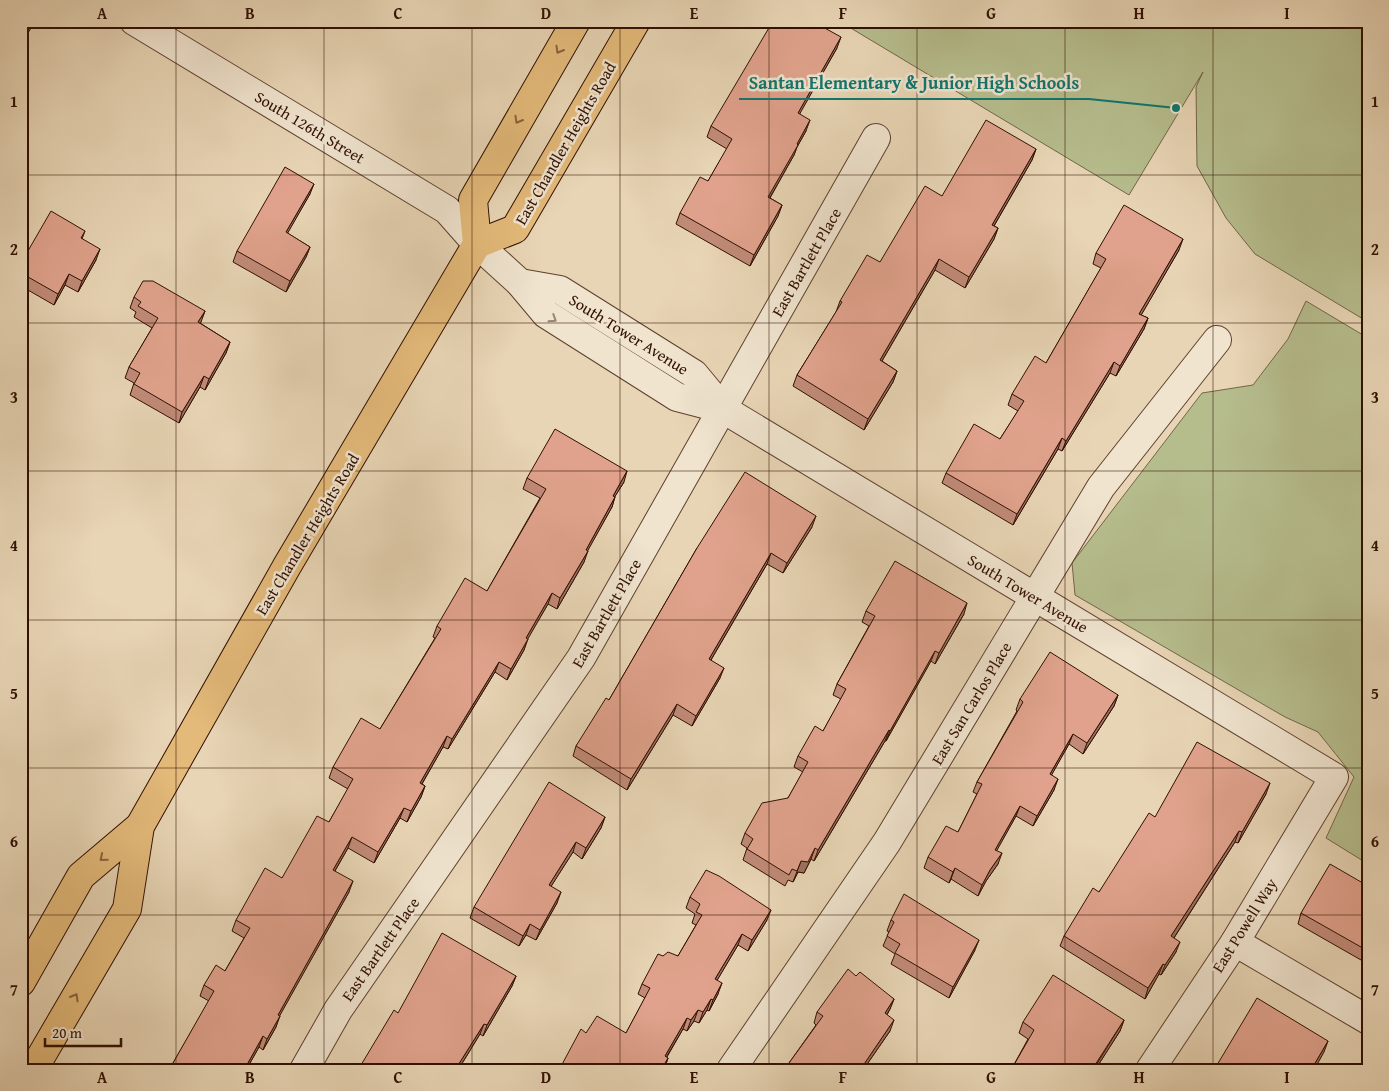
<svg xmlns="http://www.w3.org/2000/svg" width="1389" height="1091" viewBox="0 0 1389 1091" font-family="'Gentium Book Plus',serif">
	<style>
		.green { fill: #b6bd8d; stroke: #736648 }
		.lines { fill: none; stroke-linecap: round; stroke-linejoin: round }
		.minor-casing { stroke: #5e402f; stroke-width: 30 }
		.major-casing { stroke: #300f02; stroke-width: 30 }
		.minor { stroke: #f0e4cf; stroke-width: 28 }
		.major { stroke: #e4ba7a; stroke-width: 28 }
		.wall { fill: #c18b78; stroke: #300f02 }
		.shaded-wall { fill: #9d7162; stroke: #300f02 }
		.building { fill: #e0a28c; stroke: #300f02 }
		.oneway { stroke: #8a643e }
		.oneway2 { stroke: #9a8473 }
		.grid { fill: none; stroke: #300f02; stroke-width: 1; stroke-opacity: 0.55 }
		.labels { text-anchor: middle; dominant-baseline: central; stroke-width: 5; stroke-linejoin: round; paint-order: stroke }
		.street-label { font-size: 16px; fill: #300f02; stroke: #f0e4cf }
		.leader { fill: none; stroke: #0f766e; stroke-width: 2 }
		.callout-dot { fill: #0f766e; stroke: #f0e4cf; stroke-width: 2 }
		.callout-label { font-size: 18px; text-anchor: middle; font-weight: bold; fill: #0f766e; stroke: #f0e4cf; stroke-width: 5; stroke-linejoin: round; paint-order: stroke }
		.neatline { fill: none; stroke: #300f02; stroke-width: 2 }
		.grid-label { font-size: 16px; text-anchor: middle; font-weight: bold; fill: #300f02 }
	</style>
	<rect width="100%" height="100%" fill="#e8d5b5"/>
	<filter id="stains"><feTurbulence type="fractalNoise" baseFrequency=".004" numOctaves="4"/><feColorMatrix values="0 0 0 0 .2 0 0 0 0 .09 0 0 0 0 .02 0 0 0 .5 -.17"/></filter>
	<radialGradient id="worn" r=".72"><stop offset=".6" stop-color="#630" stop-opacity="0"/><stop offset="1" stop-color="#630" stop-opacity=".3"/></radialGradient>
	<g class="green">
		<polygon points="839,21 1368,21 1368,322 1255,254 1226,218 1197,166 1196,87 1203,72 1129,195"/>
		<polygon points="1306,301 1368,338 1368,864 1326,838 1354,777 1318,732 1285,717 1075,595 1072,563 1202,393 1253,385 1288,339"/>
	</g>
	<g class="lines">
		<g class="minor-casing">
			<g id="minor">
				<polyline points="134,21 447,210 477,244 520,283 546,314 677,397 723,409 1334,777 1235,942 1150,1070"/>
				<polyline points="520,283 560,290 694,374 723,409"/>
				<polyline points="1235,942 1368,1020"/>
				<polyline points="304,1070 338,1010 581,658 876,138"/>
				<polyline points="731,1070 887,842 1101,487 1217,340"/>
			</g>
		</g>
		<g class="major-casing">
			<g id="major">
				<polyline points="477,244 515,229 636,21"/>
				<polyline points="21,982 81,876 140,826"/>
				<polyline points="33,1070 127,909 140,826 287,566 477,244 473,200 576,21"/>
			</g>
		</g>
		<use href="#minor" class="minor"/>
		<use href="#major" class="major"/>
	</g>
	<g class="wall">
		<polygon points="837,48 799,114 806,131 797,147 794,155 770,198 782,205 778,216 750,266 676,224 680,213 708,181 727,149 707,137 711,126"/>
		<polygon points="1036,149 1032,160 994,226 998,228 994,239 965,288 935,270 882,361 897,371 893,382 864,430 793,386 797,375 836,312 840,301 880,262 942,196"/>
		<polygon points="310,194 287,233 310,247 306,257 286,292 233,262 237,251"/>
		<polygon points="85,231 82,239 96,260 78,292 65,285 54,305 21,286 21,263"/>
		<polygon points="1179,250 1141,315 1148,318 1144,329 1116,376 1110,373 1062,451 1058,449 1013,525 942,483 946,473 1000,439 1018,411 1008,405 1012,394 1046,363 1101,268 1093,264 1096,253"/>
		<polygon points="134,297 205,311 200,323 230,342 226,353 205,390 200,387 179,423 130,395 134,383 125,378 129,367 152,328 134,317 136,312 130,308"/>
		<polygon points="527,478 624,482 615,496 612,507 587,551 584,562 557,609 548,604 527,639 524,650 507,680 495,672 448,749 443,747 422,784 425,786 421,797 407,822 400,818 374,863 348,848 335,871 349,892 279,1016 276,1027 263,1050 259,1047 246,1070 169,1070 209,1001 200,996 204,985 225,971 244,938 232,931 236,920 282,878 329,822 348,789 329,778 333,767 380,729 435,638 433,637 437,626 487,591 540,498 523,489"/>
		<polygon points="812,527 783,573 767,564 711,660 720,678 692,726 673,715 627,790 573,756 576,746 609,700 697,548"/>
		<polygon points="866,611 964,614 935,664 931,661 886,741 885,741 814,861 811,859 804,873 798,872 793,882 788,880 785,886 743,860 747,848 741,844 745,833 788,798 803,772 794,767 798,756 823,731 841,699 833,695 837,684 869,626 862,622"/>
		<polygon points="1118,695 1114,706 1083,754 1069,744 1051,775 1054,790 1033,826 1016,816 996,851 998,864 986,881 978,896 951,879 949,883 924,868 928,857 958,832 977,794 973,792 977,782 1017,711 1016,710 1020,699"/>
		<polygon points="1266,794 1238,843 1235,842 1174,938 1176,952 1161,975 1159,974 1145,999 1060,946 1064,936 1099,892 1155,817"/>
		<polygon points="605,817 601,828 582,859 573,852 551,886 557,903 536,940 526,935 519,946 470,918 474,907"/>
		<polygon points="1368,886 1368,964 1298,924 1301,913"/>
		<polygon points="690,897 767,920 748,951 738,945 717,980 718,994 709,1011 707,1010 699,1023 694,1021 687,1031 683,1029 667,1057 668,1058 664,1070 559,1070 586,1033 626,1033 645,998 638,994 642,984 663,956 678,956 696,925 692,923 695,914 686,908"/>
		<polygon points="891,920 975,950 949,998 891,964 895,954 883,946 889,932 887,931"/>
		<polygon points="516,976 512,986 483,1036 480,1034 458,1070 358,1070 398,1013"/>
		<polygon points="856,976 894,999 890,1009 887,1015 890,1031 863,1070 784,1070 816,1025 814,1023 817,1012"/>
		<polygon points="1124,1020 1120,1031 1095,1070 1011,1070 1028,1039 1019,1033 1023,1022"/>
	</g>
	<g class="shaded-wall">
		<polygon points="33,21 34,21 33,25 21,44 21,40"/>
		<polygon points="841,37 837,48 794,124 798,113"/>
		<polygon points="810,120 806,131 797,147 794,155 764,208 768,197"/>
		<polygon points="1036,149 1032,160 988,236 992,225"/>
		<polygon points="314,184 310,194 282,243 286,232"/>
		<polygon points="782,205 778,216 750,266 754,255"/>
		<polygon points="998,228 994,239 965,288 969,277"/>
		<polygon points="1183,239 1179,250 1136,324 1139,314"/>
		<polygon points="310,247 306,257 286,292 290,281"/>
		<polygon points="100,249 96,260 78,292 82,281"/>
		<polygon points="939,259 935,270 876,371 880,360"/>
		<polygon points="69,274 65,285 54,305 58,294"/>
		<polygon points="205,311 201,322 194,333 198,322"/>
		<polygon points="1148,318 1144,329 1116,376 1120,366"/>
		<polygon points="230,342 226,353 205,390 209,379"/>
		<polygon points="1114,362 1110,373 1062,451 1066,441"/>
		<polygon points="897,371 893,382 864,430 868,419"/>
		<polygon points="204,376 200,387 179,423 182,412"/>
		<polygon points="1062,438 1058,449 1013,525 1017,514"/>
		<polygon points="627,471 624,482 609,506 613,496"/>
		<polygon points="615,497 612,507 582,561 586,550"/>
		<polygon points="816,516 812,527 783,573 787,563"/>
		<polygon points="588,551 584,562 557,609 560,598"/>
		<polygon points="771,553 767,564 705,670 709,659"/>
		<polygon points="552,593 548,604 522,649 526,638"/>
		<polygon points="967,603 964,614 935,664 939,653"/>
		<polygon points="528,639 524,650 507,680 511,669"/>
		<polygon points="935,651 931,661 886,741 890,731"/>
		<polygon points="499,662 495,672 448,749 452,739"/>
		<polygon points="724,668 720,678 692,726 696,716"/>
		<polygon points="1118,695 1114,706 1083,754 1087,743"/>
		<polygon points="677,704 673,715 627,790 631,779"/>
		<polygon points="889,730 885,741 814,861 818,850"/>
		<polygon points="1073,734 1069,744 1046,785 1050,774"/>
		<polygon points="447,736 443,747 416,794 420,783"/>
		<polygon points="1058,779 1054,790 1033,826 1037,816"/>
		<polygon points="1270,783 1266,794 1238,843 1242,832"/>
		<polygon points="425,786 421,797 407,822 411,811"/>
		<polygon points="1020,806 1016,816 991,861 995,850"/>
		<polygon points="404,808 400,818 374,863 378,852"/>
		<polygon points="605,817 601,828 582,859 586,848"/>
		<polygon points="1239,831 1235,842 1168,947 1171,936"/>
		<polygon points="352,837 348,848 329,881 333,870"/>
		<polygon points="576,842 573,852 545,896 549,885"/>
		<polygon points="815,848 811,859 804,873 798,872 793,882 801,861"/>
		<polygon points="1002,853 998,864 986,881 978,896 982,885 990,870"/>
		<polygon points="955,868 951,879 949,883 953,872"/>
		<polygon points="353,881 349,892 274,1026 278,1015"/>
		<polygon points="561,892 557,903 536,940 540,930"/>
		<polygon points="771,910 767,920 748,951 752,940"/>
		<polygon points="530,924 526,935 519,946 523,936"/>
		<polygon points="742,934 738,945 712,989 715,979"/>
		<polygon points="979,940 975,950 949,998 953,987"/>
		<polygon points="1180,942 1176,952 1161,975 1165,965"/>
		<polygon points="1163,964 1159,974 1145,999 1148,988"/>
		<polygon points="516,976 512,986 483,1036 487,1025"/>
		<polygon points="722,983 718,994 709,1011 713,1000"/>
		<polygon points="711,999 707,1010 699,1023 703,1012"/>
		<polygon points="894,999 890,1009 881,1024 885,1013"/>
		<polygon points="698,1010 694,1021 687,1031 691,1020"/>
		<polygon points="280,1016 276,1027 263,1050 267,1039"/>
		<polygon points="687,1018 683,1029 661,1066 665,1056"/>
		<polygon points="894,1020 890,1031 863,1070 860,1070"/>
		<polygon points="1124,1020 1120,1031 1095,1070 1093,1070"/>
		<polygon points="484,1024 480,1034 458,1070 455,1070"/>
		<polygon points="263,1036 259,1047 246,1070 244,1070"/>
		<polygon points="1328,1041 1324,1052 1314,1070 1311,1070"/>
		<polygon points="668,1058 664,1070 661,1070"/>
	</g>
	<g class="building">
		<polygon points="21,21 33,21 21,40"/>
		<polygon points="773,21 812,21 841,37 798,113 810,120 797,144 798,145 768,197 782,205 754,255 680,213 700,177 708,181 732,139 711,126"/>
		<polygon points="986,120 1036,149 992,225 998,228 969,277 939,259 880,360 897,371 868,419 797,375 842,302 840,301 867,255 880,262 925,186 942,196"/>
		<polygon points="285,167 314,184 286,232 310,247 290,281 237,251"/>
		<polygon points="1124,205 1183,239 1139,314 1148,318 1120,366 1114,362 1066,441 1062,438 1017,514 946,473 974,424 1000,439 1024,401 1012,394 1035,356 1046,363 1106,259 1096,253"/>
		<polygon points="51,211 85,231 81,238 100,249 82,281 69,274 58,294 21,273 21,263"/>
		<polygon points="143,281 153,281 205,311 198,322 230,342 209,379 204,376 182,412 134,384 140,373 129,367 158,318 138,306 141,302 134,297"/>
		<polygon points="555,429 627,471 613,496 615,497 586,550 588,551 560,598 552,593 526,638 528,639 511,669 499,662 452,739 447,736 420,783 425,786 411,811 404,808 378,852 352,837 333,870 353,881 278,1015 280,1016 267,1039 263,1036 244,1070 169,1070 214,991 204,985 216,965 225,971 250,928 236,920 265,868 282,878 317,816 329,822 353,779 333,767 361,718 380,729 441,629 437,626 465,578 487,591 546,489 527,478"/>
		<polygon points="745,472 816,516 787,563 771,553 709,659 724,668 696,716 677,704 631,779 576,746 606,698 609,700 697,548"/>
		<polygon points="895,561 967,603 939,653 935,651 890,731 889,730 818,850 815,848 808,862 801,861 797,871 792,869 789,875 747,849 753,839 745,833 762,803 788,798 808,762 798,756 815,726 823,731 846,689 837,684 875,616 866,611"/>
		<polygon points="1050,652 1118,695 1087,743 1073,734 1050,774 1058,779 1037,816 1020,806 995,850 1002,853 990,870 982,885 955,868 953,872 928,857 946,826 958,832 982,784 977,782 1023,702 1020,699"/>
		<polygon points="1197,742 1270,783 1242,832 1239,831 1171,936 1180,942 1165,965 1163,964 1148,988 1064,936 1093,888 1099,892 1149,813 1155,817"/>
		<polygon points="549,782 605,817 586,848 576,842 549,885 561,892 540,930 530,924 523,936 474,907"/>
		<polygon points="1330,864 1368,886 1368,951 1301,913"/>
		<polygon points="706,870 719,876 771,910 752,940 742,934 715,979 722,983 713,1000 711,999 703,1012 698,1010 691,1020 687,1018 665,1056 668,1058 661,1070 559,1070 581,1029 586,1033 597,1016 626,1033 650,988 642,984 658,954 663,956 668,952 678,956 702,915 696,912 700,904 690,897"/>
		<polygon points="904,894 979,940 953,987 895,953 900,944 887,936 894,922 891,920"/>
		<polygon points="442,933 516,976 487,1025 484,1024 455,1070 358,1070 394,1010 398,1013"/>
		<polygon points="848,969 856,976 860,972 894,999 885,1013 894,1020 860,1070 784,1070 823,1016 817,1012"/>
		<polygon points="1053,975 1124,1020 1093,1068 1090,1066 1088,1070 1011,1070 1034,1030 1023,1022"/>
		<polygon points="1257,998 1328,1041 1311,1070 1214,1070"/>
	</g>
	<defs><path id="oneway-chevron" d="M-2-3.5L2.5 0L-2 3.5" fill="none" stroke-width="1.6" stroke-linecap="round" stroke-linejoin="round" transform="scale(1.25)"/></defs>
	<g class="oneway">
		<use href="#oneway-chevron" transform="translate(559 50) rotate(120)"/>
		<use href="#oneway-chevron" transform="translate(518 120) rotate(120)"/>
		<use href="#oneway-chevron" transform="translate(103 858) rotate(140)"/>
		<use href="#oneway-chevron" transform="translate(75 997) rotate(-60)"/>
	</g>
	<use class="oneway2" href="#oneway-chevron" transform="translate(553 319) rotate(33)"/>
	<path class="grid" d="M176,21v1049M324,21v1049M472,21v1049M620,21v1049M769,21v1049M917,21v1049M1065,21v1049M1213,21v1049M21,175h1347M21,323h1347M21,471h1347M21,620h1347M21,768h1347M21,915h1347"/>
	<g class="labels">
		<g class="street-label">
			<text transform="translate(310 127) rotate(31)">South 126th Street</text>
			<text transform="translate(565 143) rotate(-60)">East Chandler Heights Road</text>
			<text transform="translate(806 262) rotate(-60)">East Bartlett Place</text>
			<text transform="translate(629 334) rotate(32)">South Tower Avenue</text>
			<text transform="translate(307 534) rotate(-59)">East Chandler Heights Road</text>
			<text transform="translate(1028 593) rotate(31)">South Tower Avenue</text>
			<text transform="translate(606 613) rotate(-60)">East Bartlett Place</text>
			<text transform="translate(971 703) rotate(-59)">East San Carlos Place</text>
			<text transform="translate(1244 925) rotate(-58)">East Powell Way</text>
			<text transform="translate(380 949) rotate(-55)">East Bartlett Place</text>
		</g>
	</g>
	<path class="leader" d="M1176 108L1089 99H739"/>
	<circle class="callout-dot" cx="1176" cy="108" r="5"/>
	<g class="callout-label">
		<text x="914" y="89">Santan Elementary &amp; Junior High Schools</text>
	</g>
	<rect width="1389" height="1091" fill="none" stroke="#e8d5b5" stroke-width="55"/>
	<path d="M45 1038v8h76v-8" fill="none" stroke="#300f02" stroke-width="2.5"/>
	<text x="52" y="1038" font-size="15" fill="#300f02" stroke="#f0e4cf" stroke-width="4" paint-order="stroke">20 m</text>
	<rect x="28" y="28" width="1334" height="1036" class="neatline"/>
	<g class="grid-label">
		<text x="102" y="19">A</text>
		<text x="250" y="19">B</text>
		<text x="398" y="19">C</text>
		<text x="546" y="19">D</text>
		<text x="694" y="19">E</text>
		<text x="843" y="19">F</text>
		<text x="991" y="19">G</text>
		<text x="1139" y="19">H</text>
		<text x="1287" y="19">I</text>
		<text x="14" y="107">1</text>
		<text x="1375" y="107">1</text>
		<text x="14" y="255">2</text>
		<text x="1375" y="255">2</text>
		<text x="14" y="403">3</text>
		<text x="1375" y="403">3</text>
		<text x="14" y="551">4</text>
		<text x="1375" y="551">4</text>
		<text x="14" y="699">5</text>
		<text x="1375" y="699">5</text>
		<text x="14" y="847">6</text>
		<text x="1375" y="847">6</text>
		<text x="14" y="995">7</text>
		<text x="1375" y="995">7</text>
		<text x="102" y="1083">A</text>
		<text x="250" y="1083">B</text>
		<text x="398" y="1083">C</text>
		<text x="546" y="1083">D</text>
		<text x="694" y="1083">E</text>
		<text x="843" y="1083">F</text>
		<text x="991" y="1083">G</text>
		<text x="1139" y="1083">H</text>
		<text x="1287" y="1083">I</text>
	</g>
	<rect width="100%" height="100%" filter="url(#stains)"/>
	<rect width="100%" height="100%" fill="url(#worn)"/>
</svg>
